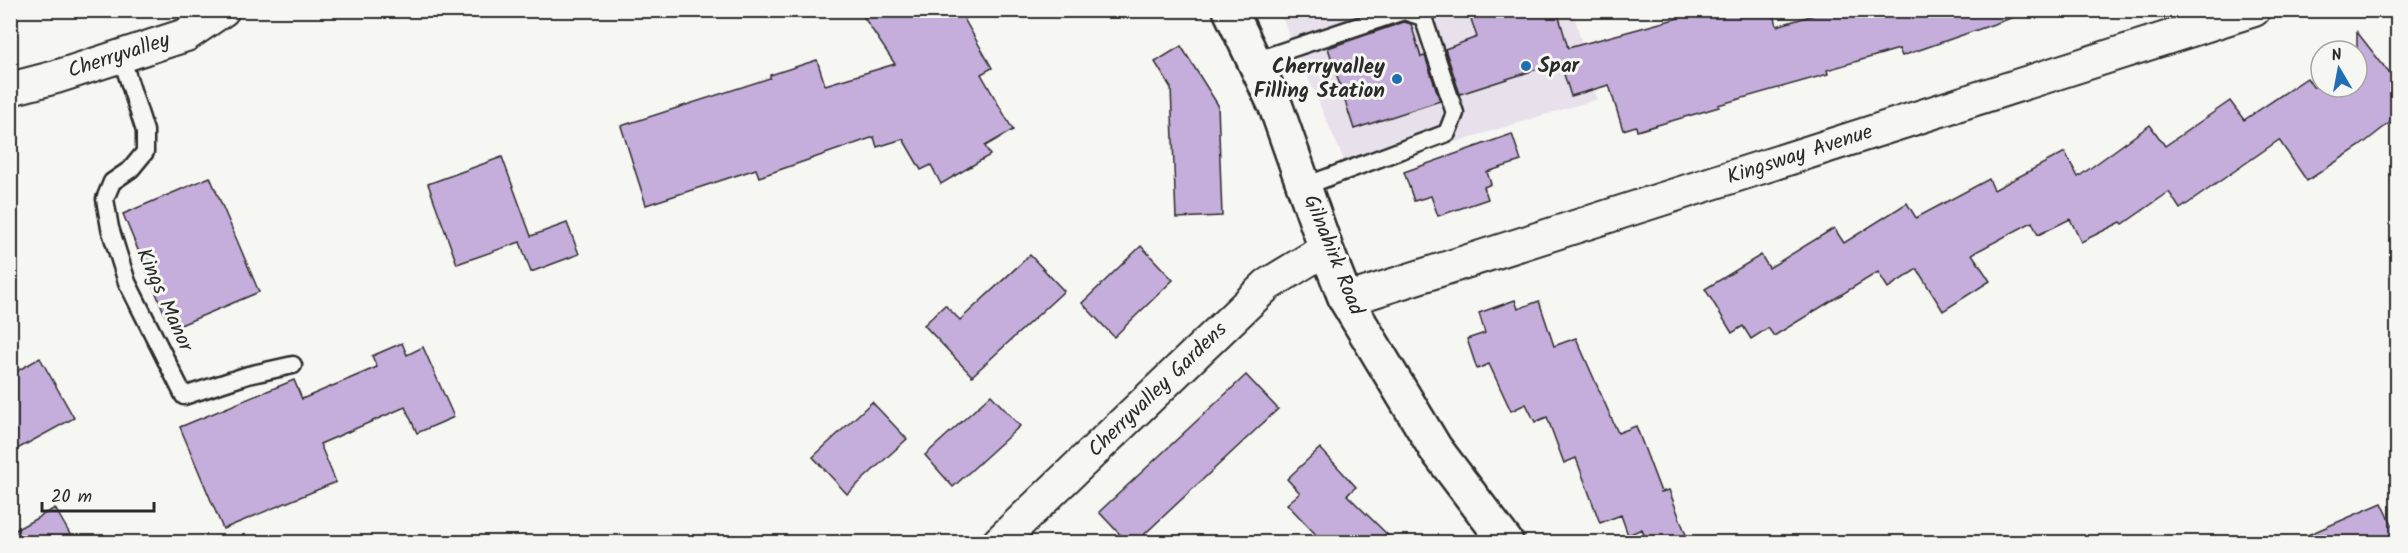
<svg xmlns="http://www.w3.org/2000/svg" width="2408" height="553" viewBox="0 0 2408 553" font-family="Kalam,sans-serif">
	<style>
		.built { fill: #e8e0eb }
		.building { fill: #c6aedc; stroke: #2b2b2b; stroke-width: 1.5 }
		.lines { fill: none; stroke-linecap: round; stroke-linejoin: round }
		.lane-casing { stroke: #2b2b2b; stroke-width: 21 }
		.street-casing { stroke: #2b2b2b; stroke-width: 36 }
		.secondary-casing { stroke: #2b2b2b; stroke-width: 38 }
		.lane { stroke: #f6f6f2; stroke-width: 16 }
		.street { stroke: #f6f6f2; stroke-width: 32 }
		.secondary { stroke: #f6f6f2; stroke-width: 33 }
		.poi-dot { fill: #1f6fb2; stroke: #f6f6f2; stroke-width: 2 }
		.labels { text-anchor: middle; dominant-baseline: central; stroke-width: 6; stroke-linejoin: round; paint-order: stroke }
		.street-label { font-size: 21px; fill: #2b2b2b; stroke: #f6f6f2 }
		.poi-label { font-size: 21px; font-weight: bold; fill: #2b2b2b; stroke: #f6f6f2; text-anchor: start }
	</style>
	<rect width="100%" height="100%" fill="#f6f6f2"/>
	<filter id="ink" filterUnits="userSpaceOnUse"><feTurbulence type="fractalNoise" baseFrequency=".0167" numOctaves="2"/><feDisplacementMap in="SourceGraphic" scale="12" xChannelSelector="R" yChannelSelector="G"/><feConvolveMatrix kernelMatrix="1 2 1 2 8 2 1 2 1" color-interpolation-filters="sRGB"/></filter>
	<g filter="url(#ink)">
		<polygon class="built" points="1279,11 1573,11 1597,99 1350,174"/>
		<g class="building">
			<polygon points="859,10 959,10 992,68 981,74 1013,130 985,146 990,155 941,184 931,165 921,170 903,139 877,147 874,137 759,177 756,169 646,205 621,126 770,78 770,75 817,60 825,85 895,64"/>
			<polygon points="1468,10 1557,10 1568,48 1708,10 1773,10 1777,26 1830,10 2019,10 2020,15 1902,56 1899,49 1827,70 1828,74 1718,105 1719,107 1637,131 1636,126 1623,130 1609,85 1571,96 1560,62 1460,94 1445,49 1477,37"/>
			<polygon points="1404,22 1411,24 1421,57 1425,56 1440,101 1354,129 1328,48"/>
			<polygon points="2357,32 2397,83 2397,117 2360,146 2307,181 2279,140 2180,209 2169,192 2123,224 2121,222 2081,242 2070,219 2038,235 2032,222 1972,254 1990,281 1943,311 1917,269 1888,288 1878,272 1774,336 1768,328 1751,339 1743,326 1732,333 1705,289 1761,255 1769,268 1834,228 1844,243 1907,203 1916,218 1989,179 1994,190 2065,152 2078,177 2150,125 2165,146 2230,101 2244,120 2307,78 2313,87 2357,87"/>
			<polygon points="1181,46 1218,105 1222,216 1176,218 1171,88 1155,62"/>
			<polygon points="1512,134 1521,161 1487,172 1491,184 1484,187 1488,199 1438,216 1431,196 1414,201 1404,172"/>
			<polygon points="502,157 531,236 567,223 579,254 531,272 520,242 457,264 428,184"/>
			<polygon points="210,177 259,292 171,329 123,214"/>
			<polygon points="1141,246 1173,280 1114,337 1082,303"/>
			<polygon points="1030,255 1064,291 972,376 924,325 945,305 960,320"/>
			<polygon points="1515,300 1518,309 1539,301 1554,346 1576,338 1618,433 1636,426 1661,492 1669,490 1689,543 1647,543 1642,529 1628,535 1621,515 1600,523 1576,458 1564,463 1547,417 1535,422 1526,404 1511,411 1489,364 1477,369 1467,339 1485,333 1479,313"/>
			<polygon points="402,343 407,355 423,347 454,417 417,433 405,407 320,444 336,482 223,529 180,427 294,380 302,399 377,367 372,356"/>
			<polygon points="40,358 74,418 10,453 10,375"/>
			<polygon points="1246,375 1278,409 1135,543 1128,543 1099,512"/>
			<polygon points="991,395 1020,426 953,487 925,455"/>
			<polygon points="872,402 907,439 847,494 813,457"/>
			<polygon points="1320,448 1356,487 1347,495 1396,543 1324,543 1287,504 1300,493 1287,479"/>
			<polygon points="2382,503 2397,535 2397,543 2289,543"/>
			<polygon points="55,508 75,543 10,543 10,533"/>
		</g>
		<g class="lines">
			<g class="lane-casing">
				<g id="lane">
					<polyline points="121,56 145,131 145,152 131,169 112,182 105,199 110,228 127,282 184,396 248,375 293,365"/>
					<polyline points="1254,61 1404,11 1423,17 1455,113 1447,133 1305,186"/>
				</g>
			</g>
			<g class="street-casing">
				<g id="street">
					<polyline points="10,89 56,77 186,35 223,10"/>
					<polyline points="1346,300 2254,10"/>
					<polyline points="999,542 1267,285 1326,249"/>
				</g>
			</g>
			<g class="secondary-casing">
				<polyline id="secondary" points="1230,10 1276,107 1326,249 1346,300 1435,448 1506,542"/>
			</g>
			<use href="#lane" class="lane"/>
			<use href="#street" class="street"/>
			<use href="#secondary" class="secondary"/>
		</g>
	</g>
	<g class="poi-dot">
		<circle cx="1526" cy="66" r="6"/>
		<circle cx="1397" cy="79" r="6"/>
	</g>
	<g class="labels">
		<g class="street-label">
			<text transform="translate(119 56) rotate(-18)">Cherryvalley</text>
			<text transform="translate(1800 155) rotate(-18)">Kingsway Avenue</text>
			<text transform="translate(1333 255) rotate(68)">Gilnahirk Road</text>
			<text transform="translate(164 300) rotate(66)">Kings Manor</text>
			<text transform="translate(1158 390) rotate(-44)">Cherryvalley Gardens</text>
		</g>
		<g class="poi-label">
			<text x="1538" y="66">Spar</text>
			<text x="1385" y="67" text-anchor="end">Cherryvalley<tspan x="1385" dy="24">Filling Station</tspan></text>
		</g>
	</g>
	<rect width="2408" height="553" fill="none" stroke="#f6f6f2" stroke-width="36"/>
	<rect x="18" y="18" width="2372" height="517" fill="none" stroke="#2b2b2b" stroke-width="2" filter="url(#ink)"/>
	<g transform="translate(2339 69) rotate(350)"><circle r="28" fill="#f6f6f2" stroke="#a5a5a2" stroke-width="1.5"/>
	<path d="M0-4.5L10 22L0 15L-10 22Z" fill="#1f6fb2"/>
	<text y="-9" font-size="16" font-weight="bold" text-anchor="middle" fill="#2b2b2b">N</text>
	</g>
	<path d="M42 502v9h112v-9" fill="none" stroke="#2b2b2b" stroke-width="3"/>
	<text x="51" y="502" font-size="18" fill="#2b2b2b" stroke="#f6f6f2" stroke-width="4.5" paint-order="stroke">20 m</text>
</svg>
